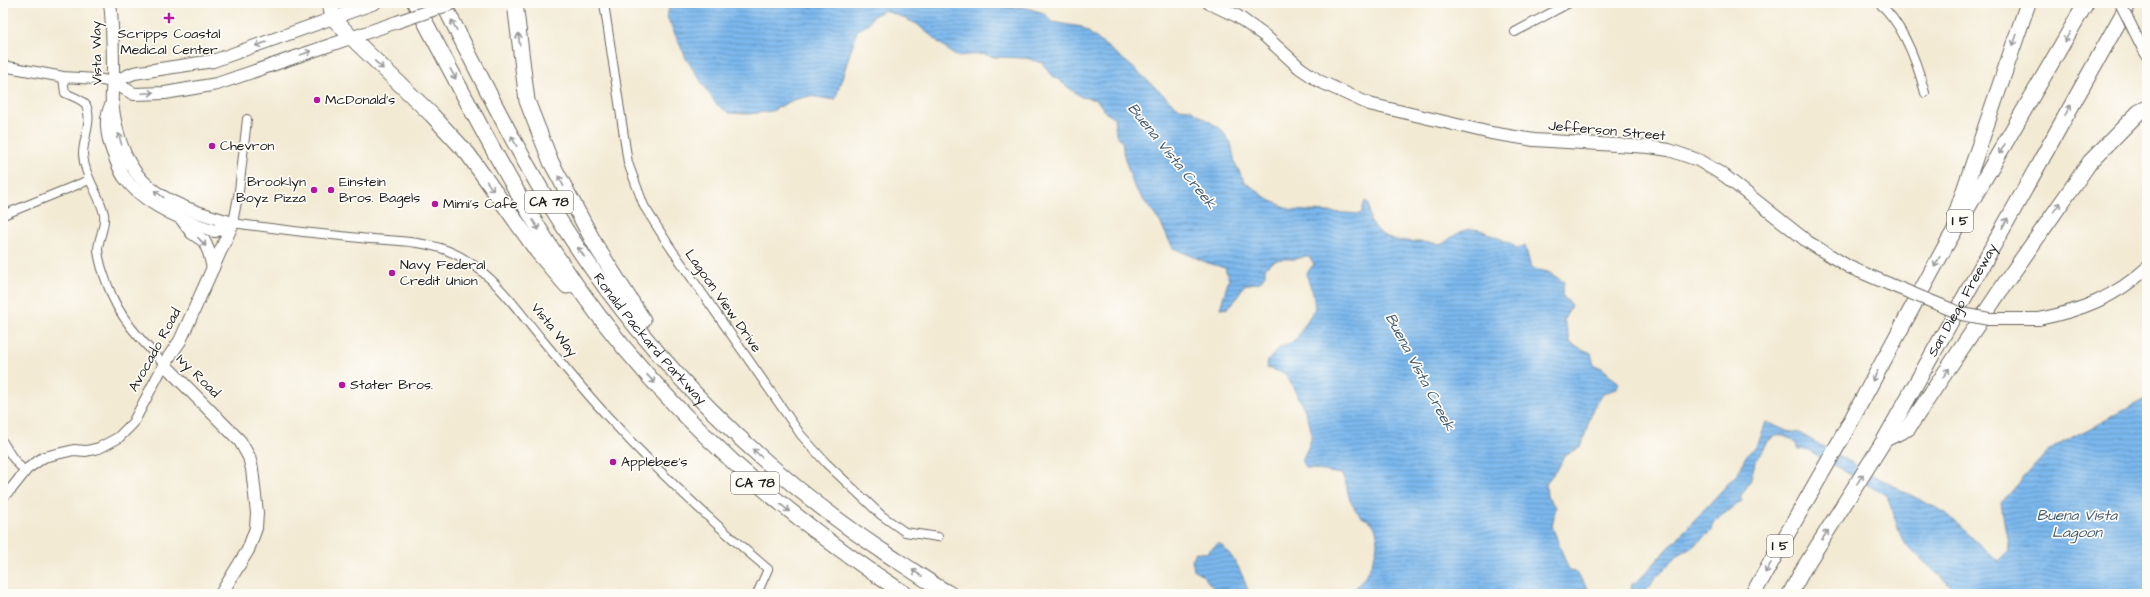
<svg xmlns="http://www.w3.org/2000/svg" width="2150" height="597" viewBox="0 0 2150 597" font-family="'Architects Daughter',sans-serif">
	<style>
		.water { fill: url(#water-rules); stroke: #4c6a84 }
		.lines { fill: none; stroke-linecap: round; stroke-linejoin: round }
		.minor-casing { stroke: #67645c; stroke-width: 10 }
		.tertiary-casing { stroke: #67645c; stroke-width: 12 }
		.secondary-casing { stroke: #67645c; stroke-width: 14 }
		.motorway-casing { stroke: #67645c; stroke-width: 17 }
		.minor { stroke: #fff; stroke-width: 8 }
		.tertiary { stroke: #fff; stroke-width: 10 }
		.secondary { stroke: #fff; stroke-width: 12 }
		.motorway { stroke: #fff; stroke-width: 15 }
		.tertiary-bridge-casing { stroke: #67645c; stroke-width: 12; stroke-linecap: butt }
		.secondary-bridge-casing { stroke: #67645c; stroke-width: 14; stroke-linecap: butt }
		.tertiary-bridge { stroke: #fff; stroke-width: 10 }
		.secondary-bridge { stroke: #fff; stroke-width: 12 }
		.oneway { stroke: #999 }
		.poi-dot { fill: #b5179e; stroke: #fdfcf7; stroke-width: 1.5 }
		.labels { text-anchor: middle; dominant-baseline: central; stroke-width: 3.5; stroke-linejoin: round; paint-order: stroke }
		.shield { fill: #fdfcf7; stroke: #605f5e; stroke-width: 1 }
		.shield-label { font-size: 13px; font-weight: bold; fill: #1c1c1c }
		.poi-label { font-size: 14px; fill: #1c1c1c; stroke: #fdfcf7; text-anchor: start }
		.street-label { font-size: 14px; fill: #1c1c1c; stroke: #fdfcf7 }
		.water-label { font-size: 15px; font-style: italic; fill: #425a70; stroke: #fdfcf7 }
	</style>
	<defs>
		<pattern id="water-rules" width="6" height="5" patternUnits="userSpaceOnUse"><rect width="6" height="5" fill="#7bb8ed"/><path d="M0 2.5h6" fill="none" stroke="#6495bf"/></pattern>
	</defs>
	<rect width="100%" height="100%" fill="#fdfcf7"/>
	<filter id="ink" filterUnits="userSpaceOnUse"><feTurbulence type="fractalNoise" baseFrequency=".025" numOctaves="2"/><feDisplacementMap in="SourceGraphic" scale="8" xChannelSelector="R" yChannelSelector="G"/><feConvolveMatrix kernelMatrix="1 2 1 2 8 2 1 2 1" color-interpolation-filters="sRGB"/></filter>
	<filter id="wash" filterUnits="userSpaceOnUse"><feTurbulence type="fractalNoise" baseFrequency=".012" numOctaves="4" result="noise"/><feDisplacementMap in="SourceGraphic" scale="16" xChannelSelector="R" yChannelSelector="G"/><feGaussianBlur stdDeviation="0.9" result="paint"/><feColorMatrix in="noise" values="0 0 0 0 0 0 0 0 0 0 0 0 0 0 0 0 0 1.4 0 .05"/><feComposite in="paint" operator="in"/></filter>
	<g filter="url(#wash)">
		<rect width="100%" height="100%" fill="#f3ead4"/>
		<g class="water">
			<path d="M670,3h311l8,5 34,-1 21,6 8,9 30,5 47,37 49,44 12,1 31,20 10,14 4,20 9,18 25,19 23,10 69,4 4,-13 4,3 1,17 11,13 12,6 50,4c30,-25 36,-14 69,0l4,4 9,-2 6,22 17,4 16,10 -2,13 9,10 -7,15 7,24 20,9 3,12 8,3 17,15 -3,6 -12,4 -11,15 -12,39 -17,8 -5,12 -13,16 1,14 9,10 -4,19 16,42 10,7 14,19h-243c16,-11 41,-56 21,-73 -2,-2 -6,-2 -8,-4 -4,-3 -9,-11 -11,-15 -5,-10 -2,-17 -10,-28l-35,-6 -4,-6c2,-8 8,-16 9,-23 2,-22 -16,-47 -26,-66l-19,-5 2,-7 11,-13 16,-7 20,-33 -2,-15 -7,-19 8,-10 -4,-6 -5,-2c-15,8 -24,-4 -40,12v7l-5,7 -16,3 -9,16 -9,8 -6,-1 9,-29 -4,-11 -17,-5 -35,-15 -13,-26 -26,-35 -10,-31 -2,-15 -6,-7 -2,-17 -8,-4 -9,-13 -16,-3 -29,-22 -10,-12 -16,-5 -32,-1 -10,-3 -29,2 -38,-32 -32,-14 -12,6 -6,9 -10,6 -22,69 -25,-4 -17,4 -21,11 -23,3 -20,-1 -13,-9 -29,-44 -20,-43z"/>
			<polygon points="2147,398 2147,594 1959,594 1903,542 1887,496 1808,450 1799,449 1794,441 1784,435 1775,436 1769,440 1755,463 1750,482 1740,497 1742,501 1721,516 1712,525 1711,531 1691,548 1678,555 1654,579 1644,594 1630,594 1632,584 1638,581 1737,474 1746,456 1758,444 1766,422 1787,431 1799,433 1893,486 1946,513 1998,562 2009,551 2001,503 2049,450"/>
			<path d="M1219,543c15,13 23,29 29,48l14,3c-13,0 -33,3 -45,-4 -11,-6 -8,-13 -23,-20l-2,-11 4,-7 10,1z"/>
		</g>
	</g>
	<g filter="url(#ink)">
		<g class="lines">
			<g class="minor-casing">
				<g id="minor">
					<polyline points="604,3 628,163 644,206 668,244 801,435 826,463 881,515 905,532 938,537"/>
					<path d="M1879,3c25,22 38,59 46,90"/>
					<polyline points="1515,32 1569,3"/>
					<path d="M63,77l2,16c6,3 17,6 21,12 7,15 -3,34 -3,49 1,22 16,39 21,60 2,12 -6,25 -6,36 1,11 6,26 10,36 11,32 33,54 56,78"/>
					<path d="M247,119l-8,72 -6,32c42,6 84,11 127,15 28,3 60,2 86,12 42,16 66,53 93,86 23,28 46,56 70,82 49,54 103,104 159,151l-11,25"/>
					<polyline points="3,215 89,180"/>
					<polyline points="3,442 12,457 25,472"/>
				</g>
			</g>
			<g class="tertiary-casing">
				<g id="tertiary">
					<polyline points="2142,47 2147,56"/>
					<polyline points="3,66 63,77 97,79 113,82"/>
					<polyline points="3,496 12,488 27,469 44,457 74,450 86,451 99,448 118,438 133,423 164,364"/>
				</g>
			</g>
			<g class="secondary-casing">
				<g id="secondary">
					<path d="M110,3c3,24 3,48 3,73 0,9 -2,18 -1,27 11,83 46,99 121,120"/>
					<polyline points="1209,3 1237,16 1265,36 1300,68 1319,81 1369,104 1491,133 1534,140 1649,147 1669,150 1698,160 1725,176 1808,242 1849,267 1889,284"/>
					<polyline points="113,82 134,94 165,93 217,84 397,22"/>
					<polyline points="113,82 134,73 213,61 375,3"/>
					<path d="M112,103c-7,13 -6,26 -2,41 4,11 8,24 14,33 20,28 60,44 91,54l18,-8"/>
					<polyline points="183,221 192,233 204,241 209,252 213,268"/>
					<path d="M2039,319c43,-9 75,-21 108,-51"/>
					<polyline points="221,594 248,550 256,528 257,513 252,469 249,457 240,441 164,364 180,341 233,223"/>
				</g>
			</g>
			<g class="motorway-casing">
				<g id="motorway">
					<polyline points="330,3 333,18 351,37 432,115 468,154 537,251 567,286"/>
					<path d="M415,3c44,82 85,165 135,243 90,141 215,257 355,348"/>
					<path id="s1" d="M443,3c38,74 74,150 119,221 85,134 201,250 334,336 18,11 35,24 54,34"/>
					<polyline points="515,3 527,101 551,162 596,246 643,320"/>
					<polyline points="1956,214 2028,3"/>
					<polyline points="1885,439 1908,428 2006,282 2090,162 2139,112 2147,108"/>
					<polyline points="1753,594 1840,441 1945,247 2086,3"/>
					<path id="s2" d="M1790,594l14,-26 81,-129 244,-436"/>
				</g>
			</g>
			<use href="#minor" class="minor"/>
			<use href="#tertiary" class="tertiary"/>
			<use href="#secondary" class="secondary"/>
			<use href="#motorway" class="motorway"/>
			<g class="tertiary-bridge-casing">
				<polyline id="tertiary-bridge" points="2120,3 2142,47"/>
			</g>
			<g class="secondary-bridge-casing">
				<g id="secondary-bridge">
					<polyline points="397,22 453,3"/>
					<polyline points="1889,284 1962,314 1989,319 2039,319"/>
				</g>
			</g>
			<use href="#tertiary-bridge" class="tertiary-bridge"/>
			<use href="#secondary-bridge" class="secondary-bridge"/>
		</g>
		<defs><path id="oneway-shaft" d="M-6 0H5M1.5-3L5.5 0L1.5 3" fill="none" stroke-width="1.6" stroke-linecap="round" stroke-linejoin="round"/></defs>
		<g class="oneway">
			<use href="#oneway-shaft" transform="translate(454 25) rotate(-118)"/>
			<use href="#oneway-shaft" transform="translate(2067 37) rotate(120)"/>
			<use href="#oneway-shaft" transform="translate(519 39) rotate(-97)"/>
			<use href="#oneway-shaft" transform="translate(2015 40) rotate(109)"/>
			<use href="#oneway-shaft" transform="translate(261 44) rotate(161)"/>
			<use href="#oneway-shaft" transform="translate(306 53) rotate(-19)"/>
			<use href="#oneway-shaft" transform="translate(379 65) rotate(44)"/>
			<use href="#oneway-shaft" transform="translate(453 74) rotate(62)"/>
			<use href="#oneway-shaft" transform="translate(148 93) rotate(-3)"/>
			<use href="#oneway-shaft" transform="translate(2068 110) rotate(-60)"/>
			<use href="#oneway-shaft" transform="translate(120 139) rotate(-106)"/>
			<use href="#oneway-shaft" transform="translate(514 141) rotate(-117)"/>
			<use href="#oneway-shaft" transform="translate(2002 149) rotate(120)"/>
			<use href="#oneway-shaft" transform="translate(561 181) rotate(-117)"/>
			<use href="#oneway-shaft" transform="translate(490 186) rotate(55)"/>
			<use href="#oneway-shaft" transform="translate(159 194) rotate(-144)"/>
			<use href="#oneway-shaft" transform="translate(2057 207) rotate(-55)"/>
			<use href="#oneway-shaft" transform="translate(2005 223) rotate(-61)"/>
			<use href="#oneway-shaft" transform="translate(536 225) rotate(58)"/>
			<use href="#oneway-shaft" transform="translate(202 242) rotate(47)"/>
			<use href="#oneway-shaft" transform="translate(581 252) rotate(-125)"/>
			<use href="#oneway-shaft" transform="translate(1937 262) rotate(118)"/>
			<use href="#oneway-shaft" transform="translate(1946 373) rotate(-55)"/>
			<use href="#oneway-shaft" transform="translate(1875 376) rotate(118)"/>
			<use href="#oneway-shaft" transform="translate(651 379) rotate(47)"/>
			<use href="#oneway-shaft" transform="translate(757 453) rotate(-138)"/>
			<use href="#oneway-shaft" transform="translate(1860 479) rotate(-58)"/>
			<use href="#oneway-shaft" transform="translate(785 508) rotate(39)"/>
			<use href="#oneway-shaft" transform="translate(1825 535) rotate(-57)"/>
			<use href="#oneway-shaft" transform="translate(1768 568) rotate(120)"/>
			<use href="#oneway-shaft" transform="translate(917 573) rotate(-147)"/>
		</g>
	</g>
	<g class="poi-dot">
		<path d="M167 12h4v4h4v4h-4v4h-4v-4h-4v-4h4z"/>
		<circle cx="317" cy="100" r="4"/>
		<circle cx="212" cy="146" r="4"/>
		<circle cx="314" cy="190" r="4"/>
		<circle cx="331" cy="190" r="4"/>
		<circle cx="435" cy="204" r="4"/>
		<circle cx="392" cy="273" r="4"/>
		<circle cx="342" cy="385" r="4"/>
		<circle cx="613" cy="462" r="4"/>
	</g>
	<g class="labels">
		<g class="shield">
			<rect x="525" y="191" width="48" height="22" rx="3"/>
			<rect x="1947" y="210" width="26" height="22" rx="3"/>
			<rect x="731" y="472" width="48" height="22" rx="3"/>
			<rect x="1767" y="535" width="26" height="22" rx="3"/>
		</g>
		<g class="shield-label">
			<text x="549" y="202">CA 78</text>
			<text x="1960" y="221">I 5</text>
			<text x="755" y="483">CA 78</text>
			<text x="1780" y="546">I 5</text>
		</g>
		<g class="poi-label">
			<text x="169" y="34" text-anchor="middle">Scripps Coastal<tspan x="169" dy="16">Medical Center</tspan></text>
			<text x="325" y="100">McDonald's</text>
			<text x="220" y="146">Chevron</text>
			<text x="306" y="182" text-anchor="end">Brooklyn<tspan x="306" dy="16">Boyz Pizza</tspan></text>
			<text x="339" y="182">Einstein<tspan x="339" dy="16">Bros. Bagels</tspan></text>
			<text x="443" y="204">Mimi's Cafe</text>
			<text x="400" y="265">Navy Federal<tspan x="400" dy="16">Credit Union</tspan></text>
			<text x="350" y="385">Stater Bros.</text>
			<text x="621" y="462">Applebee's</text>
		</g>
		<g class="street-label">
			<text transform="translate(97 53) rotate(-91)">Vista Way</text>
			<text transform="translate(1607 131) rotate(5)">Jefferson Street</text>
			<text stroke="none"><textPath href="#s2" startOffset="341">San Diego Freeway</textPath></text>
			<text transform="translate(723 301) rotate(55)">Lagoon View Drive</text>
			<text transform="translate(554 330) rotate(51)">Vista Way</text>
			<text stroke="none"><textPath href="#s1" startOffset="396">Ronald Packard Parkway</textPath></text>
			<text transform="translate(155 350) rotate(-61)">Avocado Road</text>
			<text transform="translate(198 376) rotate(45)">Ivy Road</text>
		</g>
		<g class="water-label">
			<text transform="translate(1172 156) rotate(51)">Buena Vista Creek</text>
			<text transform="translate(1420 372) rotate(62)">Buena Vista Creek</text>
			<text x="2077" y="515">Buena Vista<tspan x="2077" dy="17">Lagoon</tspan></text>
		</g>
	</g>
	<rect width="2150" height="597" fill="none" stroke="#fdfcf7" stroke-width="16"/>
</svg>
